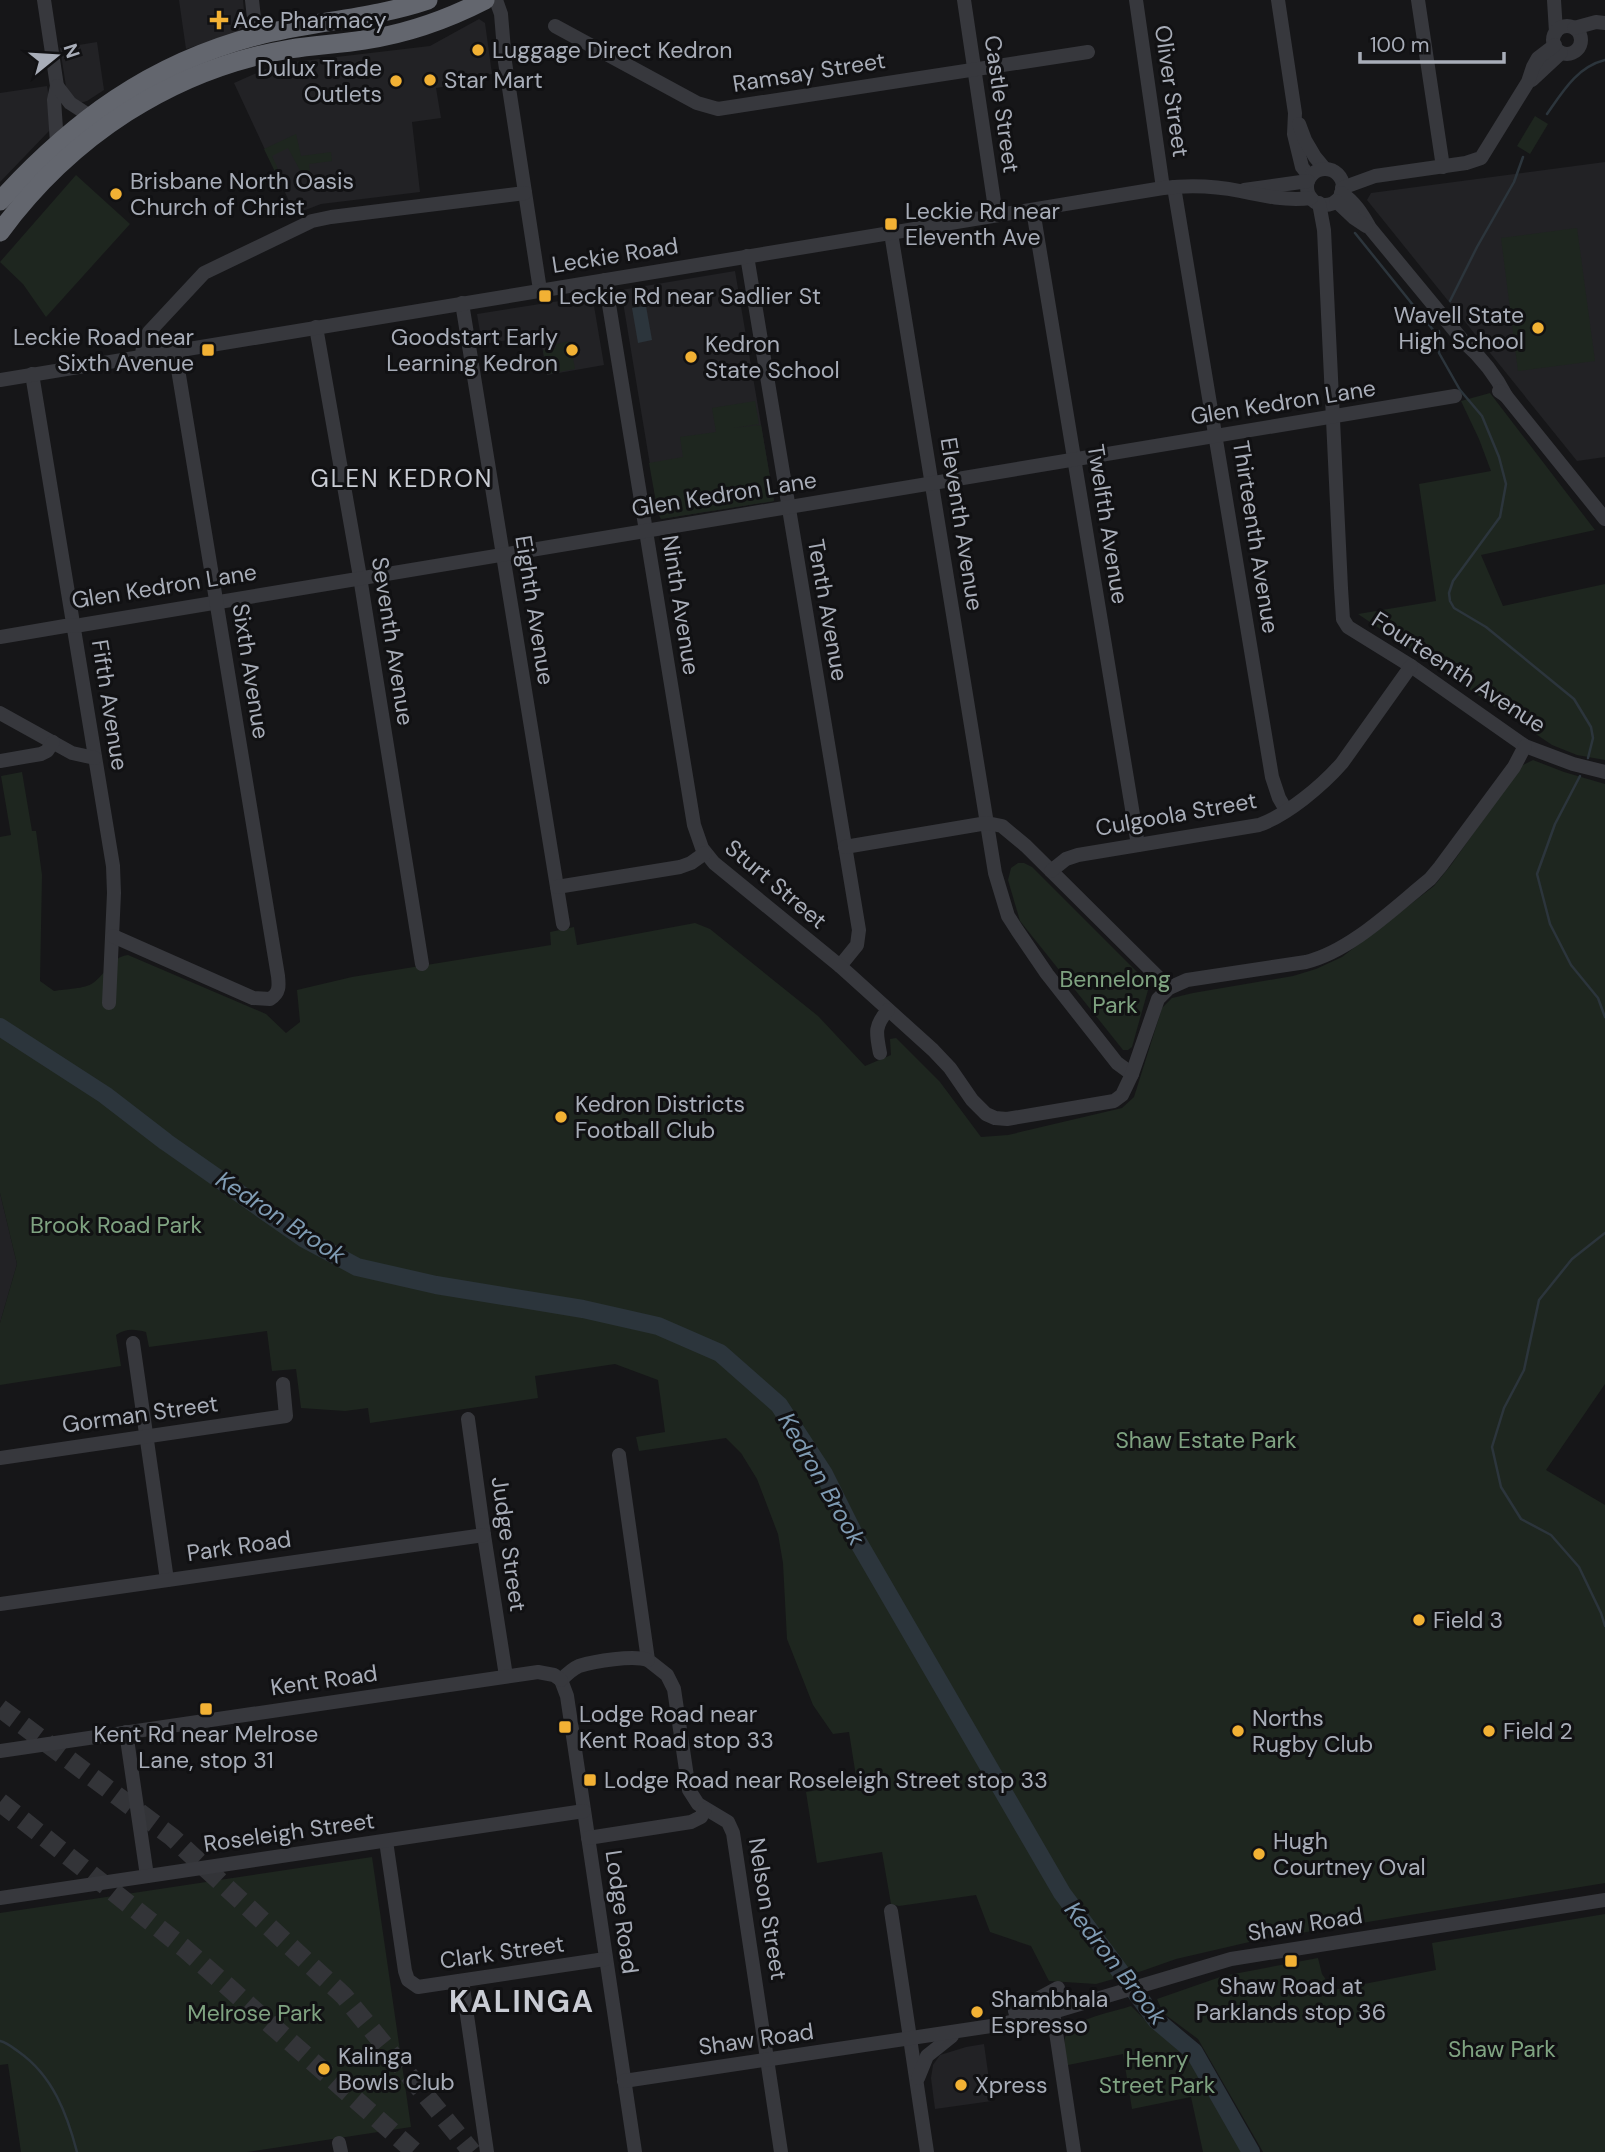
<svg xmlns="http://www.w3.org/2000/svg" width="1605" height="2152" viewBox="0 0 1605 2152" font-family="'DM Sans',sans-serif">
	<style>
		.built { fill: #222225 }
		.green { fill: #1e261f }
		.water { fill: #2c353c }
		.lines { fill: none; stroke-linecap: round; stroke-linejoin: round }
		.stream { stroke: #2c353c; stroke-width: 2.5 }
		.river { stroke: #2c353c; stroke-width: 18 }
		.highway-tunnel { stroke: #333438; stroke-width: 19; stroke-dasharray: 19 10; stroke-linecap: butt }
		.minor { stroke: #37383d; stroke-width: 14 }
		.highway { stroke: #63666e; stroke-width: 19 }
		.poi-dot { fill: #f2b134; stroke: #111113; stroke-width: 2.5 }
		.labels { text-anchor: middle; dominant-baseline: central; stroke-width: 6; stroke-linejoin: round; paint-order: stroke }
		.poi-label { font-size: 23px; fill: #a8adb8; stroke: #111113; text-anchor: start }
		.street-label { font-size: 23px; fill: #a8adb8; stroke: #111113 }
		.park-label { font-size: 23px; fill: #7fa381; stroke: #111113 }
		.neighbourhood-label { font-size: 24px; letter-spacing: 2px; fill: #c9ccd4; stroke: #111113 }
		.water-label { font-size: 24px; font-style: italic; fill: #7f9bb3; stroke: #111113 }
		.district-label { font-size: 30px; font-weight: bold; letter-spacing: 2px; fill: #c9ccd4; stroke: #111113 }
	</style>
	<rect width="100%" height="100%" fill="#161618"/>
	<g class="built">
		<polygon points="179,0 243,0 245,23 238,32 186,49"/>
		<polygon points="479,19 485,23 492,74 454,80 454,85 436,88 441,118 412,122 420,192 321,204 295,214 234,83 277,64 430,46"/>
		<polygon points="97,42 104,90 87,101 80,103 67,93 60,48"/>
		<polygon points="47,86 52,116 49,131 0,182 0,93"/>
		<polygon points="1605,162 1605,457 1577,461 1367,200 1371,193"/>
		<polygon points="735,271 774,501 661,519 658,513 621,290"/>
		<polygon points="585,297 593,300 604,365 547,375 540,335 482,344 477,314"/>
		<polygon points="0,1193 17,1264 0,1323"/>
		<polygon points="984,2044 992,2101 935,2109 931,2078 933,2065 940,2055 966,2047"/>
	</g>
	<g class="green">
		<polygon points="1535,116 1548,124 1530,154 1517,146"/>
		<polygon points="296,134 301,156 331,152 332,161 309,164 310,173 303,176 288,148 272,156 282,178 279,180 264,149"/>
		<polygon points="76,175 130,224 46,317 23,284 0,262"/>
		<polygon points="1577,228 1595,361 1518,371 1501,238"/>
		<polygon points="570,341 575,369 547,374 543,350 556,348 556,344"/>
		<polygon points="1490,393 1595,530 1481,555 1503,606 1605,584 1605,760 1577,755 1552,745 1358,614 1436,601 1419,484 1491,471 1479,439 1461,401"/>
		<polygon points="755,401 759,424 733,428 761,425 774,501 661,519 658,513 649,463 683,457 680,437 716,432 712,408"/>
		<path d="M1533,760l31,12 41,12v600l-59,86 59,35v378l-347,57 -82,19 -34,12 -46,13 -47,-3 -18,-35 -41,-14 -14,-37 -77,11 -8,-2 -9,-52 -65,11 -11,-71 51,-9 -8,-51 -16,2 -20,-29 -26,-66 -4,-76 -5,-29 -21,-55 -16,-26 -15,-15 -87,13 -3,-14 29,-5 -7,-52 -43,-16 -80,12 3,22 -168,25 -2,-15 -23,3 -44,-3 -5,-39 -24,2 -5,-40 -118,16 -3,-15c-11,-3 -20,-4 -30,3l5,31 -121,19v-62l17,-59 -17,-71v-356l11,-2 -10,-59 21,-4 10,59h4l6,44 -2,106 14,10c11,-2 31,-2 39,-8 13,-9 18,-26 35,-28l138,59 20,19 14,-11 -3,-32 55,-13 199,-32 -1,-13 24,-5 3,18 118,-22 15,6 108,87 47,50 26,-11 -1,-16 6,-1 44,44 41,55 27,-2 114,-27 12,-11 28,-89 10,-10 21,-5 100,-17 23,-7 26,-12 92,-71 17,-21 70,-99z"/>
		<polygon points="1018,863 1024,863 1032,867 1147,982 1148,990 1132,1047 1128,1050 1123,1050 1020,921 1008,880 1011,868"/>
		<polygon points="372,1857 411,2127 247,2152 21,2152 8,2064 0,2065 0,1913"/>
		<polygon points="1605,1914 1605,2152 1263,2152 1198,2039 1163,2013 1157,1999 1223,1976 1318,1958 1322,1974 1333,1990 1436,1970 1432,1943"/>
		<path d="M1131,2006l20,20 38,32 54,94h-40l-12,-55 -59,12 -9,-55 -55,11c-2,-8 -5,-18 -3,-27 4,-19 49,-26 66,-32z"/>
	</g>
	<polygon class="water" points="646,306 652,340 638,343 632,308"/>
	<g class="lines">
		<g class="stream">
			<path d="M1547,114c16,-23 30,-47 58,-54"/>
			<polyline points="1355,233 1438,336"/>
			<polyline points="1450,301 1477,247 1514,182 1523,157"/>
			<polyline points="1439,331 1439,353 1460,390 1482,416 1499,457 1506,484 1500,517 1453,581 1449,593 1450,601 1454,608 1486,627 1574,699 1591,727 1593,738 1588,758"/>
			<polyline points="1580,776 1555,824 1537,874 1550,924 1571,965 1598,998 1605,1017"/>
			<polyline points="1605,1233 1572,1259 1539,1300 1524,1370 1504,1408 1492,1447 1501,1487 1521,1519 1551,1535 1579,1567 1601,1613 1605,1626"/>
			<path d="M0,2041c8,2 13,7 19,11 34,24 48,62 58,100"/>
		</g>
		<polyline class="river" points="0,1027 105,1095 166,1142 303,1238 357,1267 436,1285 583,1309 658,1326 720,1353 779,1405 824,1474 857,1540 1062,1893 1156,2020 1194,2052 1251,2152"/>
		<g class="highway-tunnel">
			<polyline points="0,1708 172,1837 344,1996 472,2152"/>
			<polyline points="0,1802 184,1948 415,2152"/>
		</g>
		<g class="minor">
			<polyline points="44,0 57,86 54,100 57,143"/>
			<polyline points="252,0 256,36"/>
			<polyline points="496,0 501,14 505,62 540,290"/>
			<polyline points="964,0 996,215"/>
			<polyline points="1136,0 1163,188"/>
			<polyline points="1278,0 1295,113 1294,134 1302,167 1310,177"/>
			<polyline points="1418,0 1443,167"/>
			<polyline points="1554,0 1556,32"/>
			<polyline points="555,26 697,103 718,109 1088,52"/>
			<circle cx="1567" cy="40" r="14"/>
			<polyline points="1574,28 1596,22 1605,23"/>
			<polyline points="1532,80 1561,53"/>
			<polyline points="57,86 70,103 90,116"/>
			<polyline points="1299,124 1305,140 1315,157 1325,169"/>
			<circle cx="1325" cy="187" r="18"/>
			<polyline points="1174,187 1272,777 1279,798 1286,810"/>
			<polyline points="1342,188 1375,176 1466,163 1481,158 1528,82 1533,67 1538,58 1555,45"/>
			<polyline points="1244,190 1308,181"/>
			<path d="M1341,193c14,9 21,21 29,35l94,114c18,16 31,32 42,54"/>
			<polyline points="1336,201 1354,218 1366,226"/>
			<polyline points="1319,203 1324,230 1341,588 1343,619 1348,627 1411,666 1525,746 1573,764 1605,772"/>
			<polyline points="1033,210 1138,845"/>
			<polyline points="891,233 995,873 1008,916 1017,930 1047,974 1117,1063 1132,1074"/>
			<polyline points="747,256 859,930 857,945 840,966"/>
			<path d="M605,280l89,545 8,23 12,15 126,103 93,84 17,18 22,32 14,14 9,4 12,1 107,-18 8,-6 10,-21 26,-75 11,-11 18,-8 119,-18c45,-11 88,-54 124,-83l10,-12 74,-100 11,-21"/>
			<polyline points="462,303 563,924"/>
			<polyline points="316,327 360,577 422,964"/>
			<polyline points="142,356 143,346 149,332 204,273 312,221 331,217 525,193"/>
			<polyline points="32,374 113,866 114,893 109,1003"/>
			<path d="M0,380l1163,-192c25,-3 53,-2 77,3 23,5 47,10 71,7"/>
			<polyline points="1499,391 1506,396 1605,519"/>
			<polyline points="0,637 65,626 81,625 1455,396"/>
			<polyline points="0,713 72,753 95,758"/>
			<polyline points="0,761 41,754 47,751 53,742"/>
			<polyline points="845,847 987,823 1002,826 1026,846 1169,988"/>
			<path d="M1051,871l15,-12 12,-4 181,-30c28,-10 63,-39 83,-62l69,-97"/>
			<polyline points="557,887 680,867 691,863 705,853"/>
			<path d="M113,936l140,62 17,1c10,-6 9,-14 8,-23l-103,-625"/>
			<path d="M880,1053c-4,-20 -6,-27 8,-43"/>
			<polyline points="133,1343 167,1580"/>
			<polyline points="468,1419 484,1535 506,1676"/>
			<polyline points="619,1455 648,1660 667,1675 674,1689 689,1790 698,1804 728,1822 733,1833 781,2152"/>
			<polyline points="0,1458 286,1416 283,1384"/>
			<polyline points="0,1604 484,1535"/>
			<polyline points="561,1680 567,1696 635,2152"/>
			<path d="M561,1680c6,-6 11,-11 18,-14 16,-5 54,-11 69,-6"/>
			<polyline points="126,1732 147,1876"/>
			<polyline points="0,1751 538,1672 554,1675 561,1680"/>
			<polyline points="588,1838 691,1822 701,1817 705,1809"/>
			<polyline points="386,1841 405,1971 408,1980 418,1987 605,1959"/>
			<polyline points="0,1898 584,1811"/>
			<polyline points="891,1911 927,2152"/>
			<polyline points="462,1981 487,2152"/>
			<polyline points="1053,2012 1074,2152"/>
			<polyline points="1018,2021 1015,2011 1058,1988"/>
			<polyline points="918,2078 927,2056 952,2036"/>
			<polyline points="624,2081 998,2025 1053,2012 1231,1959 1605,1900"/>
			<polyline points="339,2143 341,2152"/>
		</g>
		<g class="highway">
			<path d="M0,201c73,-80 150,-137 256,-165 57,-15 116,-17 172,-36"/>
			<path d="M0,232c70,-95 171,-163 290,-183 24,-4 49,-5 74,-9 41,-6 84,-21 121,-40"/>
		</g>
	</g>
	<g class="poi-dot">
		<path d="M215.5 9.5h7v7h7v7h-7v7h-7v-7h-7v-7h7z"/>
		<circle cx="478" cy="50" r="7"/>
		<circle cx="430" cy="80" r="7"/>
		<circle cx="396" cy="81" r="7"/>
		<circle cx="116" cy="194" r="7"/>
		<rect x="884" y="217" width="14" height="14" rx="3.5"/>
		<rect x="538" y="289" width="14" height="14" rx="3.5"/>
		<circle cx="1538" cy="328" r="7"/>
		<rect x="201" y="343" width="14" height="14" rx="3.5"/>
		<circle cx="572" cy="350" r="7"/>
		<circle cx="691" cy="357" r="7"/>
		<circle cx="561" cy="1117" r="7"/>
		<circle cx="1419" cy="1620" r="7"/>
		<rect x="199" y="1702" width="14" height="14" rx="3.5"/>
		<rect x="558" y="1720" width="14" height="14" rx="3.5"/>
		<circle cx="1238" cy="1731" r="7"/>
		<circle cx="1489" cy="1731" r="7"/>
		<rect x="583" y="1773" width="14" height="14" rx="3.5"/>
		<circle cx="1259" cy="1854" r="7"/>
		<rect x="1284" y="1954" width="14" height="14" rx="3.5"/>
		<circle cx="977" cy="2012" r="7"/>
		<circle cx="324" cy="2069" r="7"/>
		<circle cx="961" cy="2085" r="7"/>
	</g>
	<g class="labels">
		<g class="poi-label">
			<text x="233" y="20">Ace Pharmacy</text>
			<text x="492" y="50">Luggage Direct Kedron</text>
			<text x="382" y="68" text-anchor="end">Dulux Trade<tspan x="382" dy="26">Outlets</tspan></text>
			<text x="444" y="80">Star Mart</text>
			<text x="130" y="181">Brisbane North Oasis<tspan x="130" dy="26">Church of Christ</tspan></text>
			<text x="905" y="211">Leckie Rd near<tspan x="905" dy="26">Eleventh Ave</tspan></text>
			<text x="559" y="296">Leckie Rd near Sadlier St</text>
			<text x="1524" y="315" text-anchor="end">Wavell State<tspan x="1524" dy="26">High School</tspan></text>
			<text x="194" y="337" text-anchor="end">Leckie Road near<tspan x="194" dy="26">Sixth Avenue</tspan></text>
			<text x="558" y="337" text-anchor="end">Goodstart Early<tspan x="558" dy="26">Learning Kedron</tspan></text>
			<text x="705" y="344">Kedron<tspan x="705" dy="26">State School</tspan></text>
			<text x="575" y="1104">Kedron Districts<tspan x="575" dy="26">Football Club</tspan></text>
			<text x="1433" y="1620">Field 3</text>
			<text x="579" y="1714">Lodge Road near<tspan x="579" dy="26">Kent Road stop 33</tspan></text>
			<text x="1252" y="1718">Norths<tspan x="1252" dy="26">Rugby Club</tspan></text>
			<text x="1503" y="1731">Field 2</text>
			<text x="206" y="1734" text-anchor="middle">Kent Rd near Melrose<tspan x="206" dy="26">Lane, stop 31</tspan></text>
			<text x="604" y="1780">Lodge Road near Roseleigh Street stop 33</text>
			<text x="1273" y="1841">Hugh<tspan x="1273" dy="26">Courtney Oval</tspan></text>
			<text x="1291" y="1986" text-anchor="middle">Shaw Road at<tspan x="1291" dy="26">Parklands stop 36</tspan></text>
			<text x="991" y="1999">Shambhala<tspan x="991" dy="26">Espresso</tspan></text>
			<text x="338" y="2056">Kalinga<tspan x="338" dy="26">Bowls Club</tspan></text>
			<text x="975" y="2085">Xpress</text>
		</g>
		<g class="street-label">
			<text transform="translate(809 72) rotate(-9)">Ramsay Street</text>
			<text transform="translate(1172 91) rotate(82)">Oliver Street</text>
			<text transform="translate(1002 104) rotate(82)">Castle Street</text>
			<text transform="translate(615 255) rotate(-9)">Leckie Road</text>
			<text transform="translate(1283 402) rotate(-9)">Glen Kedron Lane</text>
			<text transform="translate(724 494) rotate(-9)">Glen Kedron Lane</text>
			<text transform="translate(962 524) rotate(81)">Eleventh Avenue</text>
			<text transform="translate(1108 524) rotate(81)">Twelfth Avenue</text>
			<text transform="translate(1256 537) rotate(81)">Thirteenth Avenue</text>
			<text transform="translate(164 586) rotate(-9)">Glen Kedron Lane</text>
			<text transform="translate(681 605) rotate(81)">Ninth Avenue</text>
			<text transform="translate(535 610) rotate(81)">Eighth Avenue</text>
			<text transform="translate(828 610) rotate(80)">Tenth Avenue</text>
			<text transform="translate(393 641) rotate(81)">Seventh Avenue</text>
			<text transform="translate(251 671) rotate(81)">Sixth Avenue</text>
			<text transform="translate(1459 672) rotate(33)">Fourteenth Avenue</text>
			<text transform="translate(110 705) rotate(81)">Fifth Avenue</text>
			<text transform="translate(1176 814) rotate(-10)">Culgoola Street</text>
			<text transform="translate(776 884) rotate(40)">Sturt Street</text>
			<text transform="translate(140 1414) rotate(-8)">Gorman Street</text>
			<text transform="translate(509 1544) rotate(82)">Judge Street</text>
			<text transform="translate(239 1546) rotate(-8)">Park Road</text>
			<text transform="translate(324 1680) rotate(-8)">Kent Road</text>
			<text transform="translate(289 1832) rotate(-8)">Roseleigh Street</text>
			<text transform="translate(768 1909) rotate(81)">Nelson Street</text>
			<text transform="translate(622 1912) rotate(82)">Lodge Road</text>
			<text transform="translate(1305 1924) rotate(-9)">Shaw Road</text>
			<text transform="translate(502 1952) rotate(-8)">Clark Street</text>
			<text transform="translate(756 2039) rotate(-8)">Shaw Road</text>
		</g>
		<g class="park-label">
			<text x="1115" y="979">Bennelong<tspan x="1115" dy="26">Park</tspan></text>
			<text x="116" y="1225">Brook Road Park</text>
			<text x="1206" y="1440">Shaw Estate Park</text>
			<text x="255" y="2013">Melrose Park</text>
			<text x="1502" y="2049">Shaw Park</text>
			<text x="1157" y="2059">Henry<tspan x="1157" dy="26">Street Park</tspan></text>
		</g>
		<g class="neighbourhood-label">
			<text x="402" y="478">GLEN KEDRON</text>
		</g>
		<g class="water-label">
			<text transform="translate(281 1217) rotate(33)">Kedron Brook</text>
			<text transform="translate(822 1479) rotate(60)">Kedron Brook</text>
			<text transform="translate(1116 1963) rotate(52)">Kedron Brook</text>
		</g>
		<g class="district-label">
			<text x="522" y="2001">KALINGA</text>
		</g>
	</g>
	<g transform="translate(56 56) rotate(72)" stroke="#111113" stroke-width="5" paint-order="stroke">
	<path d="M0-5L12 26L0 18L-12 26Z" fill="#a8adb8"/>
	<text y="-10" font-size="19" font-weight="bold" text-anchor="middle" fill="#a8adb8">N</text>
	</g>
	<path d="M1360 52v10h144v-10" fill="none" stroke="#a8adb8" stroke-width="3.5"/>
	<text x="1370" y="52" font-size="21" fill="#a8adb8" stroke="#111113" stroke-width="5" paint-order="stroke">100 m</text>
</svg>
